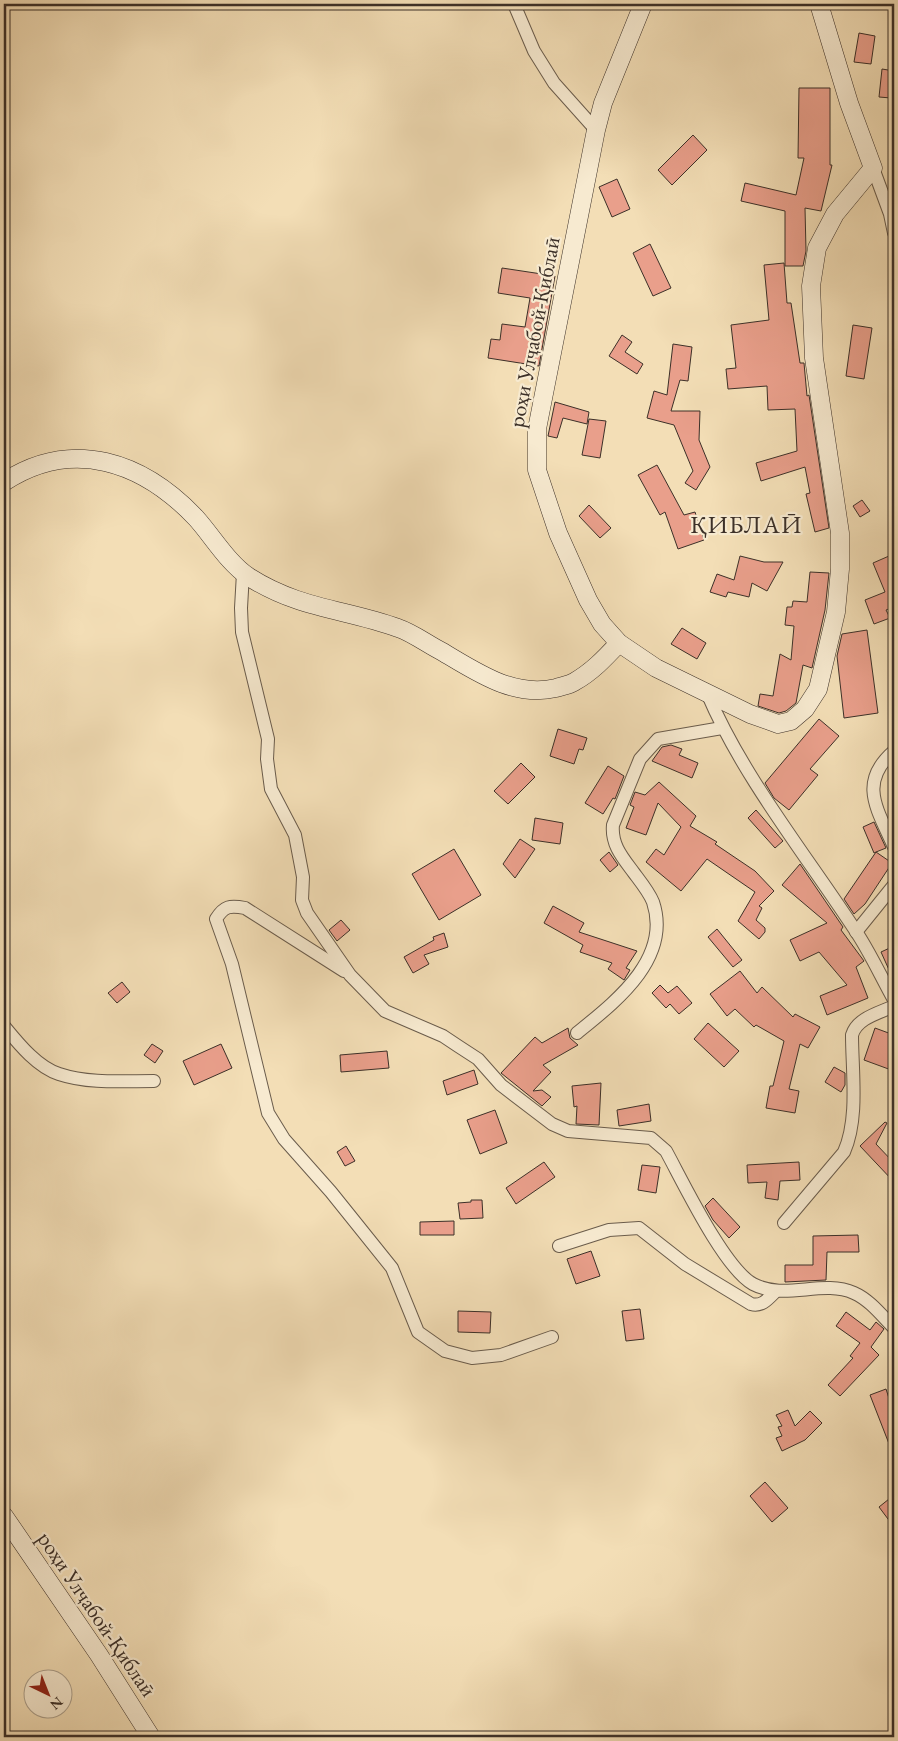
<svg xmlns="http://www.w3.org/2000/svg" width="898" height="1741" viewBox="0 0 898 1741" font-family="'EB Garamond',serif">
	<style>
		.building { fill: #e99f8b; stroke: #3c3028 }
		.lines { fill: none; stroke-linecap: round; stroke-linejoin: round }
		.street-casing { stroke: #6a5c4c; stroke-width: 14 }
		.secondary-casing { stroke: #3c3028; stroke-width: 19 }
		.street { stroke: #f7ead0; stroke-width: 12 }
		.secondary { stroke: #f7ead0; stroke-width: 18 }
		.labels { text-anchor: middle; dominant-baseline: central; stroke-width: 4.5; stroke-linejoin: round; paint-order: stroke }
		.street-label { font-size: 22px; fill: #3c3028; stroke: #f7ead0 }
		.quarter-label { font-size: 25px; letter-spacing: 1px; fill: #3c3028; stroke: #f7ead0 }
	</style>
	<rect width="100%" height="100%" fill="#f3deb6"/>
	<filter id="stains"><feTurbulence type="fractalNoise" baseFrequency=".004" numOctaves="4"/><feColorMatrix values="0 0 0 0 .2 0 0 0 0 .09 0 0 0 0 .02 0 0 0 .5 -.17"/></filter>
	<radialGradient id="worn" r=".72"><stop offset=".6" stop-color="#630" stop-opacity="0"/><stop offset="1" stop-color="#630" stop-opacity=".3"/></radialGradient>
	<g class="building">
		<polygon points="859,33 875,36 871,64 854,62"/>
		<polygon points="882,69 894,71 891,98 879,97"/>
		<polygon points="799,88 830,88 830,165 832,165 821,211 805,208 806,251 803,266 785,266 785,211 741,201 745,183 796,195 804,158 798,158"/>
		<polygon points="693,135 707,150 672,185 658,170"/>
		<polygon points="617,179 630,209 612,217 599,187"/>
		<polygon points="650,244 671,288 653,296 633,253"/>
		<polygon points="784,263 787,303 791,303 800,363 804,363 807,396 809,395 829,528 815,532 806,494 810,493 805,467 761,481 756,463 797,451 795,409 768,410 767,386 728,389 726,369 736,368 731,325 769,320 764,265"/>
		<polygon points="502,268 555,276 539,366 488,358 491,339 500,340 502,324 525,327 530,298 498,293"/>
		<polygon points="853,325 872,328 864,379 846,376"/>
		<polygon points="622,335 632,342 625,352 643,364 637,374 609,356"/>
		<polygon points="673,344 692,347 688,381 680,380 671,411 700,411 699,440 710,467 696,490 685,483 693,471 674,425 647,418 654,391 667,395"/>
		<polygon points="555,402 589,412 587,424 563,418 557,438 548,436"/>
		<polygon points="589,419 606,421 600,458 582,455"/>
		<polygon points="657,465 684,515 695,512 704,540 678,549 665,512 660,515 638,475"/>
		<polygon points="862,500 870,511 860,517 853,506"/>
		<polygon points="589,505 611,528 600,538 579,516"/>
		<polygon points="740,556 764,562 783,562 767,591 752,583 749,597 728,592 726,597 710,592 717,574 734,580"/>
		<polygon points="889,556 894,570 894,614 891,608 886,610 890,618 874,624 865,600 885,592 873,563"/>
		<polygon points="810,572 829,573 825,610 812,668 803,665 796,703 786,711 779,713 758,706 760,694 773,696 780,654 791,660 794,626 785,625 787,607 792,607 793,601 807,602"/>
		<polygon points="682,628 706,643 697,659 671,644"/>
		<polygon points="867,630 878,713 844,718 837,656 842,634"/>
		<polygon points="819,719 839,736 810,769 818,775 789,810 774,798 765,783"/>
		<polygon points="558,729 587,738 583,750 579,749 574,764 550,756"/>
		<polygon points="671,745 682,749 679,755 698,763 692,778 652,761 662,747"/>
		<polygon points="521,763 535,777 508,804 494,791"/>
		<polygon points="608,766 624,776 615,799 613,798 603,814 585,803"/>
		<polygon points="659,782 696,816 690,826 717,842 715,844 755,871 774,891 759,906 762,908 756,920 765,928 765,932 759,939 738,921 755,892 707,859 681,891 646,862 656,849 664,855 681,827 658,803 646,835 626,828 634,807 630,805 635,792 645,795"/>
		<polygon points="756,810 783,841 775,848 748,818"/>
		<polygon points="535,818 563,823 560,844 532,840"/>
		<polygon points="874,822 886,848 876,852 892,863 865,904 854,914 844,899 876,852 874,853 863,827"/>
		<polygon points="520,839 535,849 515,878 503,864"/>
		<polygon points="454,849 481,895 439,920 412,874"/>
		<polygon points="609,852 618,865 610,872 600,860"/>
		<polygon points="800,864 843,927 841,930 864,961 856,967 868,998 827,1015 820,996 847,985 819,952 800,961 790,940 827,923 782,885"/>
		<polygon points="553,906 584,923 579,932 637,951 626,968 630,970 624,980 608,969 612,963 580,952 583,945 544,923"/>
		<polygon points="341,920 350,930 337,941 329,930"/>
		<polygon points="717,929 742,960 733,967 708,937"/>
		<polygon points="444,933 448,947 424,955 429,964 413,973 404,957 434,940 433,937"/>
		<polygon points="894,946 894,981 881,952"/>
		<polygon points="740,971 757,993 762,987 793,1017 795,1014 820,1027 808,1048 800,1044 789,1089 799,1091 795,1113 766,1108 770,1086 773,1086 784,1041 756,1025 754,1027 735,1009 727,1016 710,994"/>
		<polygon points="122,982 130,992 117,1003 108,993"/>
		<polygon points="660,985 668,993 677,986 692,1003 679,1014 670,1004 666,1008 652,993"/>
		<polygon points="708,1023 739,1051 724,1067 694,1039"/>
		<polygon points="568,1028 570,1038 578,1045 543,1065 551,1072 533,1091 542,1090 551,1097 542,1106 501,1073 535,1037 542,1043"/>
		<polygon points="875,1028 894,1035 894,1071 864,1060"/>
		<polygon points="152,1044 163,1051 155,1063 144,1055"/>
		<polygon points="221,1044 232,1068 194,1085 183,1061"/>
		<polygon points="387,1051 389,1068 341,1072 340,1055"/>
		<polygon points="834,1067 845,1073 845,1085 841,1092 825,1082"/>
		<polygon points="474,1070 478,1084 447,1095 443,1081"/>
		<polygon points="601,1083 599,1125 576,1124 577,1106 574,1107 572,1086"/>
		<polygon points="649,1104 651,1121 619,1126 617,1110"/>
		<polygon points="495,1110 507,1143 480,1154 467,1120"/>
		<polygon points="885,1122 887,1123 876,1144 894,1163 894,1182 860,1146"/>
		<polygon points="346,1146 355,1161 345,1166 337,1152"/>
		<polygon points="544,1162 555,1177 516,1204 506,1188"/>
		<polygon points="799,1162 800,1180 780,1181 778,1200 765,1198 767,1182 748,1183 747,1165"/>
		<polygon points="642,1165 660,1167 656,1193 638,1190"/>
		<polygon points="713,1198 740,1227 729,1238 713,1220 705,1206"/>
		<polygon points="471,1200 482,1200 483,1218 460,1219 458,1203 471,1202"/>
		<polygon points="454,1221 454,1235 420,1235 420,1222"/>
		<polygon points="858,1235 859,1252 827,1252 826,1280 785,1282 785,1265 813,1265 813,1236"/>
		<polygon points="591,1251 600,1276 576,1284 567,1259"/>
		<polygon points="640,1309 644,1339 626,1341 622,1311"/>
		<polygon points="458,1311 491,1312 490,1333 458,1332"/>
		<polygon points="846,1312 870,1330 876,1322 884,1329 871,1347 879,1355 840,1396 828,1385 853,1358 850,1356 860,1343 836,1326"/>
		<polygon points="886,1389 894,1414 893,1454 870,1395"/>
		<polygon points="788,1410 795,1426 810,1411 822,1423 805,1440 782,1451 776,1438 782,1436 778,1427 782,1426 776,1415"/>
		<polygon points="765,1482 788,1508 772,1522 750,1496"/>
		<polygon points="894,1495 894,1527 879,1507"/>
	</g>
	<g class="lines">
		<g class="street-casing">
			<g id="street">
				<polyline points="514,4 534,51 554,83 596,130"/>
				<polyline points="873,168 890,214 894,233"/>
				<path d="M243,573l-2,35 1,24 26,107 -1,20 4,30 24,46 8,42 -1,23 5,13 43,62 35,36 58,25 15,10 20,13 23,26 51,39 16,7 83,7 15,13c17,31 58,117 87,133 32,17 69,-5 101,9 16,7 28,23 40,35"/>
				<path d="M708,695c35,82 98,160 147,235 15,22 26,47 39,70"/>
				<path d="M894,751c-37,32 -16,59 0,96"/>
				<polyline points="856,932 894,885"/>
				<path d="M344,971l-99,-63c-15,-3 -21,-2 -29,11l16,45 36,149 16,26 47,53 61,76 26,64 27,19 27,7 29,-3 51,-18"/>
				<path d="M4,1026c14,17 33,41 55,48 30,10 64,7 95,7"/>
				<path d="M577,1033c38,-31 95,-74 76,-131 -4,-10 -13,-21 -19,-29 -11,-15 -23,-28 -21,-48l27,-66 18,-20 64,-11"/>
				<path d="M784,1223l60,-71c15,-33 8,-81 8,-117 5,-17 27,-22 42,-29"/>
				<path d="M559,1246l50,-16 30,-2 46,36 66,40c11,3 17,-5 25,-13"/>
			</g>
		</g>
		<g class="secondary-casing">
			<g id="secondary">
				<polyline points="643,4 603,103 596,130 537,429 537,470 558,533 588,600 602,624 619,643 656,668 750,714 778,724 791,721 805,709 818,689 836,612 840,569 840,533 814,358 811,286 817,248 835,214 873,168 849,103 819,4"/>
				<path d="M4,482c69,-45 139,-20 192,36 17,19 32,45 53,59 50,32 96,32 149,51 15,5 29,16 43,23 36,21 72,47 115,37 6,-2 13,-3 18,-6 18,-10 31,-24 45,-39"/>
				<polyline points="4,1516 99,1655 151,1737"/>
			</g>
		</g>
		<use href="#street" class="street"/>
		<use href="#secondary" class="secondary"/>
	</g>
	<g class="labels">
		<g class="street-label">
			<text transform="translate(534 332) rotate(-79)">роҳи Улҷабой-Қиблаӣ</text>
			<text transform="translate(97 1614) rotate(56)">роҳи Улҷабой-Қиблаӣ</text>
		</g>
		<g class="quarter-label">
			<text x="746" y="524">ҚИБЛАӢ</text>
		</g>
	</g>
	<rect width="898" height="1741" fill="none" stroke="#f3deb6" stroke-width="20"/>
	<rect x="5" y="5" width="888" height="1731" fill="none" stroke="#3c3028" stroke-width="2.5"/>
	<rect x="10" y="10" width="878" height="1721" fill="none" stroke="#3c3028"/>
	<g transform="translate(48 1694) rotate(137)"><circle r="24" fill="#f7ead0" stroke="#aca08d"/>
	<path d="M0-4L9 19L0 12L-9 19Z" fill="#8f2418"/>
	<text y="-8" font-size="14" font-weight="bold" text-anchor="middle" fill="#3c3028">N</text>
	</g>
	<rect width="100%" height="100%" filter="url(#stains)"/>
	<rect width="100%" height="100%" fill="url(#worn)"/>
</svg>
